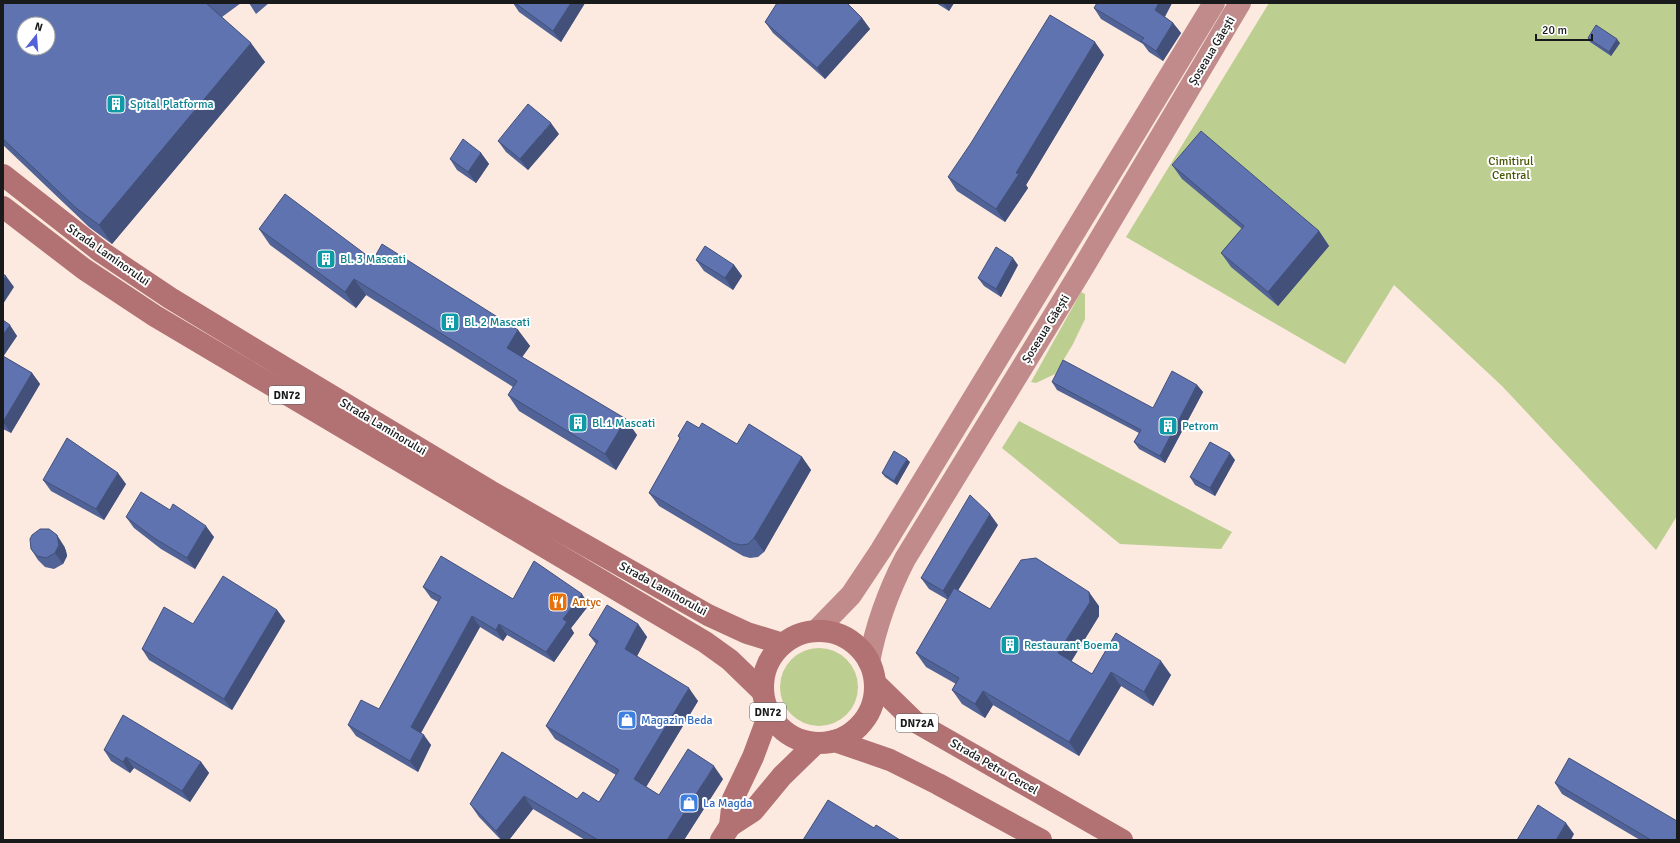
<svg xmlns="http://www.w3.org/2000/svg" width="1680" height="843" viewBox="0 0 1680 843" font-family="Signika,sans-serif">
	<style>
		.industrial { fill: #fce9e0; fill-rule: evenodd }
		.green { fill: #bdce91 }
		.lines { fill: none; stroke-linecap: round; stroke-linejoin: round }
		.secondary { stroke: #c18b8b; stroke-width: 22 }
		.primary { stroke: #b27172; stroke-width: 22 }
		.wall { fill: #516396 }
		.shaded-wall { fill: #42507a }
		.building { fill: #5e73af; stroke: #42507a; fill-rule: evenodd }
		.labels { text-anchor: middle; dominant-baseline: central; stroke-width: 4; stroke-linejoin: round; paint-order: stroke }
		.shield { fill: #fff; stroke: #5e5f60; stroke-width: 1 }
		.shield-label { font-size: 11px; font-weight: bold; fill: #191a1c }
		.street-label { font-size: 12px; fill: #191a1c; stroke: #fff }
		.culture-label { font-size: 12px; fill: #0d838f; stroke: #fff; text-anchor: start }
		.park-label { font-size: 12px; fill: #475602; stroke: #fff }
		.food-label { font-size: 12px; fill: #c56008; stroke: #fff; text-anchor: start }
		.shop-label { font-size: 12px; fill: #366cbe; stroke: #fff; text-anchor: start }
	</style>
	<rect width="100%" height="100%" fill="#f4f7ff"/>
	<path class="industrial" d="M3,3h1674v837h-1674zM24,24h24v24h-24z"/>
	<g class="green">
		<polygon points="1269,3 1677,3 1677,516 1656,550 1502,386 1394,285 1345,364 1126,237"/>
		<polygon points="1081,292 1085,294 1085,319 1073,344 1055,374 1036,383 1031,382"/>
		<polygon points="1019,421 1232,532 1221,549 1120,544 1002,448"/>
		<circle cx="819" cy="687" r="39"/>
	</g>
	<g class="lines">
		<g class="secondary">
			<polyline points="816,631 851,595 881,550 1214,3"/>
			<path d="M869,662c7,-37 19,-70 36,-103l176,-288 159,-268"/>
		</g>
		<g class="primary">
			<polyline points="3,175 100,251 170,298 285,368 490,491 708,615 747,633 783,644"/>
			<polyline points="3,207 84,269 155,316 705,642 730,660 762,691"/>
			<circle cx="819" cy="687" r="56"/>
			<polyline points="875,683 914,721 1122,840"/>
			<polyline points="835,741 890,760 938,784 1041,840"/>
			<polyline points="730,826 753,811 782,776 816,743"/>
			<polyline points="721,840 730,826 733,799 753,757 769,714"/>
		</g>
	</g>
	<g class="wall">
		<polygon points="3,3 241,3 222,17 265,62 112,244 89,227 3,145"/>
		<polygon points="249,3 269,3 256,14"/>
		<polygon points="513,3 585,3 561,42 519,12"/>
		<polygon points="936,3 954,3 949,11"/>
		<polygon points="1172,3 1165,17 1173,23 1181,33 1163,61 1149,52 1143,44 1101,19 1094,8"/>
		<polygon points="862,18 870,29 825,79 773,33 765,22"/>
		<polygon points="1588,38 1620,43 1611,56 1590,42"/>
		<polygon points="1104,55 1026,185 1028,188 1005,222 957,191 948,177"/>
		<polygon points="559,134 528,170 506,152 498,141"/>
		<polygon points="481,153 489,164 476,183 457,170 450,159"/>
		<polygon points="1172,165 1319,231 1329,246 1278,306 1231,267 1221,253 1242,229 1182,179"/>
		<polygon points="259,229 373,260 518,330 530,346 522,357 637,435 616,470 519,411 508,395 513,387 366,295 356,308 270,245"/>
		<polygon points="696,260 734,265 742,276 733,290 704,271"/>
		<polygon points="1018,265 1001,297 984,286 978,278"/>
		<polygon points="3,320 17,336 3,356 32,373 40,384 11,433 3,429"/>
		<polygon points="1052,382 1153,408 1197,385 1203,392 1165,463 1139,449 1134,442 1139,433 1057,390"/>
		<polygon points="699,428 737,444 802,457 811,470 764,552 758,557 750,558 743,556 659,506 649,493 680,439 678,436"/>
		<polygon points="1235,460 1215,496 1195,485 1190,477"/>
		<polygon points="910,462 897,485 885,477 882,473"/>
		<polygon points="43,480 126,484 104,520 51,491"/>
		<polygon points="170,510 214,537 195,569 161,549 134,528 126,517"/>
		<polygon points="998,525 958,590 990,609 1099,606 1099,616 1071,661 1092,674 1116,633 1171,675 1153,706 1121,686 1079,756 993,705 985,718 962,704 952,690 956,684 926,667 916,653 948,600 929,589 921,578"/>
		<polygon points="64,546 66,551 67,556 63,564 54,569 45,567 38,560 31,549"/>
		<polygon points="423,587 513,599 589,605 571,628 574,633 554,662 507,635 503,641 480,627 421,733 431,745 418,772 356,736 348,725 379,709 438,602 431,598"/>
		<polygon points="277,610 285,621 232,710 149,660 142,649 193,624"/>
		<polygon points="638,624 647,637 637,656 698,701 646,787 659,795 723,779 684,840 585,840 533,809 509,840 501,840 479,817 470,804 502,752 577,799 599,802 616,775 555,739 546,726 596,644 589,635"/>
		<polygon points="104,750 201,762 209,773 190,802 134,768 130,773 111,761"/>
		<polygon points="1555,783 1677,840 1640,840 1562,794"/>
	</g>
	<g class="shaded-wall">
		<polygon points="571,3 585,3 561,42 553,31"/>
		<polygon points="943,3 954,3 949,11"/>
		<polygon points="1159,3 1172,3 1162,21 1155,10"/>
		<polygon points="862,18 870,29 825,79 817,68"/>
		<polygon points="1173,23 1181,33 1163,61 1156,51"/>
		<polygon points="1617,39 1620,43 1611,56 1609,52"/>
		<polygon points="1095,42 1104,55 1026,185 1028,188 1005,222 996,209 1016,173"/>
		<polygon points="251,43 265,62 112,244 99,225"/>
		<polygon points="551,123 559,134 528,170 520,159"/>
		<polygon points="481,153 489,164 476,183 468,172"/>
		<polygon points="1319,231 1329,246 1278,306 1268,292"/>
		<polygon points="1013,258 1018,265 1001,297 996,289"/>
		<polygon points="734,265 742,276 733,290 725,278"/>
		<polygon points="6,276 14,287 3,304 3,281"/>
		<polygon points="354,279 366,295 356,308 345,292"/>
		<polygon points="10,325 17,336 3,357 3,335"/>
		<polygon points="518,330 530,346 518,363 507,348"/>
		<polygon points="32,373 40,384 11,433 3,422"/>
		<polygon points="1197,385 1203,392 1165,463 1160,456"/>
		<polygon points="626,419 637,435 616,470 605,454"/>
		<polygon points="1230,453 1235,460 1215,496 1210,488"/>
		<polygon points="802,457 811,470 764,552 754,538"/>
		<polygon points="907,459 910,462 897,485 894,481"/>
		<polygon points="118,473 126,484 104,520 96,509"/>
		<polygon points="990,514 998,525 951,602 943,591"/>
		<polygon points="206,526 214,537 195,569 187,558"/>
		<polygon points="57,535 64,546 66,551 67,556 63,564 55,553"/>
		<polygon points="1089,592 1099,606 1099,616 1068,667 1058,653"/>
		<polygon points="582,594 589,605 571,628 574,633 554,662 546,652 563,619"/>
		<polygon points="277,610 285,621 232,710 224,699"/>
		<polygon points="472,616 480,627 418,738 411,727"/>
		<polygon points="499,624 507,635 503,641 496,630"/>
		<polygon points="638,624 647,637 634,662 625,649"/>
		<polygon points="1161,661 1171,675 1153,706 1144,692"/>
		<polygon points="1111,672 1121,686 1079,756 1069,742"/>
		<polygon points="689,688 698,701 643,792 634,779"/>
		<polygon points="983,691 993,705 985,718 975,704"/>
		<polygon points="424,735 431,745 418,772 410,761"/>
		<polygon points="126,757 134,768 130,773 123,762"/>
		<polygon points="201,762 209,773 190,802 182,791"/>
		<polygon points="714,766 723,779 684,840 667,840"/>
		<polygon points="524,796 533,809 509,840 502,840 496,831"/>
		<polygon points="1566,823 1574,834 1571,840 1556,840"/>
	</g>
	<g class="building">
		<path d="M3,3h203l45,40 -152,182 -23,-17 -73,-69zM24,24h24v24h-24z"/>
		<polygon points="515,3 571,3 553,31"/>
		<polygon points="777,3 847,3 862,18 817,68 765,22"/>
		<polygon points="1097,3 1159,3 1155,10 1173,23 1156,51 1141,41 1144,38 1094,8"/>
		<polygon points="1050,15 1095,42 1016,173 1019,174 996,209 948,177 971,143"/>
		<polygon points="1596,25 1617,39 1609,52 1588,38"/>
		<polygon points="528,104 551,123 520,159 498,141"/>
		<polygon points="1201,131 1319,231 1268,292 1221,253 1244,226 1172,165"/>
		<polygon points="463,139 481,153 468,172 450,159"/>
		<polygon points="285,194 373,260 382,244 518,330 507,348 626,419 605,454 508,395 517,381 354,279 345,292 259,229"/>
		<polygon points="705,246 734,265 725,278 696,260"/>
		<polygon points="996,247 1013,258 996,289 978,278"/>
		<polygon points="3,274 6,276 3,281"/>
		<polygon points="3,320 10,325 3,335"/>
		<polygon points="3,356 32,373 3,422"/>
		<polygon points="1063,360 1153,408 1172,371 1197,385 1160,456 1134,442 1141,430 1052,382"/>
		<polygon points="687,421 699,428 702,423 737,444 749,424 802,457 754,538 748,544 741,545 733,543 649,493 680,438 678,436"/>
		<polygon points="67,438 118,473 96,509 43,480"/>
		<polygon points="1210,442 1230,453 1210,488 1190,477"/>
		<polygon points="894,451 907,459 894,481 882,473"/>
		<polygon points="141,492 170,510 173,504 206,526 187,558 154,538 126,517"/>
		<polygon points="970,495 990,514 943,591 921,578"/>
		<polygon points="40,529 49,529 57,535 59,545 55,553 46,558 37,556 31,549 30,539 32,535"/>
		<polygon points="441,556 513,599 534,561 582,594 563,619 567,622 546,652 499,624 496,630 472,616 411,727 424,735 410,761 348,725 361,700 379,709 441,597 423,587"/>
		<polygon points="1036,558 1089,592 1090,602 1058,653 1092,674 1116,633 1161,661 1144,692 1111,672 1069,742 983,691 975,704 952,690 959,678 916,653 954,588 990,609 1021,560"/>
		<polygon points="223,576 277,610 224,699 142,649 164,607 193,624"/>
		<polygon points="607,605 638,624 625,649 689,688 634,779 659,795 688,749 714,766 667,840 598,840 524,796 496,831 470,804 502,752 577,799 583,792 599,802 619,770 546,726 598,641 589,635"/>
		<polygon points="123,715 201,762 182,791 126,757 123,762 104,750"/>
		<polygon points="1569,758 1677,821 1677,840 1651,840 1555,783"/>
		<polygon points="828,800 874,828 876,825 900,840 803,840"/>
		<polygon points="1538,805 1566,823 1556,840 1517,840"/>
	</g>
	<defs>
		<g id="building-square" transform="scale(1)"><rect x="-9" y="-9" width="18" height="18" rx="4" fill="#0f9aa8" stroke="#fff"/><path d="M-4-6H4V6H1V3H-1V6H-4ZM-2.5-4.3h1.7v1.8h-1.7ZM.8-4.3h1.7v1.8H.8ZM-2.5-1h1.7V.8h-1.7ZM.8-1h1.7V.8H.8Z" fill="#fff"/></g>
		<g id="restaurant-square" transform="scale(1)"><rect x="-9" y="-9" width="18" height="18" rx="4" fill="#e8710a" stroke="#fff"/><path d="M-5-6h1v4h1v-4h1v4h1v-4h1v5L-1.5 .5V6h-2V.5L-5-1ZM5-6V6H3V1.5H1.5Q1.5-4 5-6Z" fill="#fff"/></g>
		<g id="shop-square" transform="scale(1)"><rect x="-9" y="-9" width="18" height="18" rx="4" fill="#3f7fe0" stroke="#fff"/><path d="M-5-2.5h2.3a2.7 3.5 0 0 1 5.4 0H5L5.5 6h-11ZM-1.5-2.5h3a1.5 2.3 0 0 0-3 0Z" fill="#fff"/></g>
	</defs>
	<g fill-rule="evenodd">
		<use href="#building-square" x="116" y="104"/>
		<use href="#building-square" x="326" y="259"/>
		<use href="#building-square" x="450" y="322"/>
		<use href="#building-square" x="578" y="423"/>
		<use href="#building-square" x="1168" y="426"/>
		<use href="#restaurant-square" x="558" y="602"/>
		<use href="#building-square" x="1010" y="645"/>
		<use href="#shop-square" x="627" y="720"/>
		<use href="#shop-square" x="689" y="803"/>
	</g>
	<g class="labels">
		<g class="shield">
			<rect x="269" y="386" width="36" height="18" rx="3"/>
			<rect x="750" y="703" width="36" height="18" rx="3"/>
			<rect x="896" y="714" width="42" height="18" rx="3"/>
		</g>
		<g class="shield-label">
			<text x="287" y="395">DN72</text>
			<text x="768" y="712">DN72</text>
			<text x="917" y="723">DN72A</text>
		</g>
		<g class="street-label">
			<text transform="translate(1212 51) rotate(-59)">Șoseaua Găești</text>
			<text transform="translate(108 255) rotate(35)">Strada Laminorului</text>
			<text transform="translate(1046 329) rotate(-58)">Șoseaua Găești</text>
			<text transform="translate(383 427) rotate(31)">Strada Laminorului</text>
			<text transform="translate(663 589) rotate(29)">Strada Laminorului</text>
			<text transform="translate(994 767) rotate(30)">Strada Petru Cercel</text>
		</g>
		<g class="culture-label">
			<text x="130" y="104">Spital Platforma</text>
			<text x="340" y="259">Bl. 3 Mascati</text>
			<text x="464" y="322">Bl. 2 Mascati</text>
			<text x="592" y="423">Bl.1 Mascati</text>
			<text x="1182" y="426">Petrom</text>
			<text x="1024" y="645">Restaurant Boema</text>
		</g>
		<g class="park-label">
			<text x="1511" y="161">Cimitirul<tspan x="1511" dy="14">Central</tspan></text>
		</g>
		<g class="food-label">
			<text x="572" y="602">Antyc</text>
		</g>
		<g class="shop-label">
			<text x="641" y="720">Magazin Beda</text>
			<text x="703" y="803">La Magda</text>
		</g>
	</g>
	<rect width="1680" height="843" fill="none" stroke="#191a1c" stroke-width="8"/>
	<g transform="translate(36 36) rotate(17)"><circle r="19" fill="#ffffff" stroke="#a3a3a4"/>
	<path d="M0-3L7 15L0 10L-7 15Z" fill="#5461d7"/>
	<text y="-6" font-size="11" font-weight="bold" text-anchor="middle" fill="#191a1c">N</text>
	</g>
	<path d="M1536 34v6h56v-6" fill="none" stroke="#191a1c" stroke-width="2"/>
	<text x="1542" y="34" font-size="12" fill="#191a1c" stroke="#ffffff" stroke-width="3" paint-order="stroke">20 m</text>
</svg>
